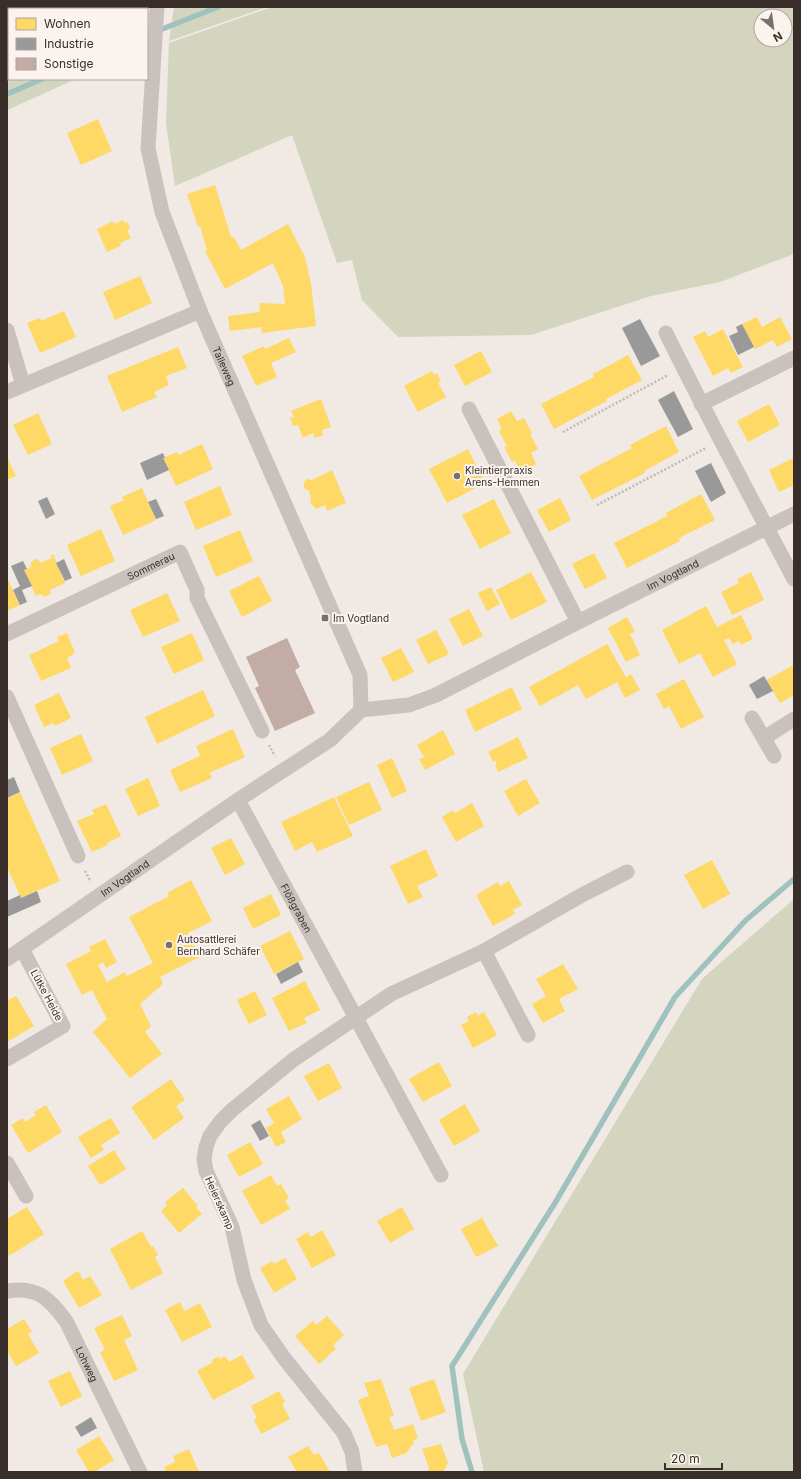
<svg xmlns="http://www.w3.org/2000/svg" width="801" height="1479" viewBox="0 0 801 1479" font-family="Inter,sans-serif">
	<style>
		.green { fill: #d3d5be; fill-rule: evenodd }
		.homes { fill: #ffd966 }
		.industry { fill: #999 }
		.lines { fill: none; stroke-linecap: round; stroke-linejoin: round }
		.stream { stroke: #a0c2be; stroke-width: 5.5 }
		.building { fill: #c3aba6 }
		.path { stroke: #c2b9b5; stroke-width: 2.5; stroke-dasharray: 2 2; stroke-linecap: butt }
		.minor { stroke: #c9c1bd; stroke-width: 15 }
		.poi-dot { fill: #7a6f6b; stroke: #fbf3ed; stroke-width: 1.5 }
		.labels { text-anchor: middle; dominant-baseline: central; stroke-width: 4; stroke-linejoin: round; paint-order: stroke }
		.street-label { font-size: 10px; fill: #3a2e2a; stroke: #fbf3ed }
		.poi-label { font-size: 10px; fill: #3a2e2a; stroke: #fbf3ed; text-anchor: start }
	</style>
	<rect width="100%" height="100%" fill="#f0e9e4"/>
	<g class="green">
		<polygon points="174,7 267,7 169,41"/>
		<path d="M272,7h522v247l-74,28 -69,14 -120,39 -133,2 -36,-37 -10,-40 -15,3 -45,-128 -117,51 -9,-63 3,-80zM761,16h24v24h-24z"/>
		<polygon points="9,68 9,79 76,79 7,110 7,69"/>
		<polygon points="794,899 794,1472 484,1472 463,1374 702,979"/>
	</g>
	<g class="homes">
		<polygon points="98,119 112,151 81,165 67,133"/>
		<polygon points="215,185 231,237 234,237 241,250 288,224 305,257 311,284 316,326 262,333 261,327 230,331 228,316 260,312 259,303 285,304 283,286 273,263 225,289 205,251 207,250 200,226 198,227 187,194"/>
		<polygon points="123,220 125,223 127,222 130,228 127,230 131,238 120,243 121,246 107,252 97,229 113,221 114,224"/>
		<polygon points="140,276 152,303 115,320 103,292"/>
		<polygon points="64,311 76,337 40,353 27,323 40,318 41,321"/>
		<polygon points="757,317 762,327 780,317 792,339 777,347 773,340 755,349 742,324"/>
		<polygon points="723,329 743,367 731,373 728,368 713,376 693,337 705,331 708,337"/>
		<polygon points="289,338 296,352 271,363 277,377 256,386 242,356 264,346 265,349"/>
		<polygon points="178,347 187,368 166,376 169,385 154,392 157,397 122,412 107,376"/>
		<polygon points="481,351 492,372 465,386 454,365"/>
		<polygon points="628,355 642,380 606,399 607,401 554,429 541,404 594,377 593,374"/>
		<polygon points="432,371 434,375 437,373 441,381 438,383 446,397 418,412 404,386"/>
		<polygon points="321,399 331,427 322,430 323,435 315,438 313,433 303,438 298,425 293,426 290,418 294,417 291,411"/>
		<polygon points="769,404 780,425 748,442 737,421"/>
		<polygon points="511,411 517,421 524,418 532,433 530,434 538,449 531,453 536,464 521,472 515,461 512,462 504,447 507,446 499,431 502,429 497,419"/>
		<polygon points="38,413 52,444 28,455 13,425"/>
		<polygon points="666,426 679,452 644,471 645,473 592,500 579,476 632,448 630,445"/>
		<polygon points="202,444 213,469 176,486 163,458 177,452 178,455"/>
		<polygon points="468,449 485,483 447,503 429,469"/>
		<polygon points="7,457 16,476 7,480"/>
		<polygon points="793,458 794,461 794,485 779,492 769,470"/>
		<polygon points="332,470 346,503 327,511 325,505 316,509 310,502 311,497 309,491 304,488 304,482 307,479 312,480"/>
		<polygon points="220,486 232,515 196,530 184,502"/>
		<polygon points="142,488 156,520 123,535 110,506 124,500 122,497"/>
		<polygon points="701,494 715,520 679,538 680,541 627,568 614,543 667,516 666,513"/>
		<polygon points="560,498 571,520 549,532 537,510"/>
		<polygon points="494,499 511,533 480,549 462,515"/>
		<polygon points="101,529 115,561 81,576 67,545"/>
		<polygon points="240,530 253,561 216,577 203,546"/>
		<polygon points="594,553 607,578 585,589 572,564"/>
		<polygon points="53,554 65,583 50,590 51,594 44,597 42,594 36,596 24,570 31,567 31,562 36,559 39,560 40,563 52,558 51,555"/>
		<polygon points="531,572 547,602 511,620 496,590"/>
		<polygon points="751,572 764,600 732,615 721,592 739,583 737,579"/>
		<polygon points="259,576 272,601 242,617 229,591"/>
		<polygon points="7,578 20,605 7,611"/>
		<polygon points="491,587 500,604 487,611 478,593"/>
		<polygon points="167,593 180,621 143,637 130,610"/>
		<polygon points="706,606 717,627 741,615 753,639 741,645 739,641 733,644 729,638 724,640 737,664 713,677 700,653 679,664 662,630"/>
		<polygon points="469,609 483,636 463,646 449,619"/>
		<polygon points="627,617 635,632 630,634 640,655 626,662 608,628"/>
		<polygon points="436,630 449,654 428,664 416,640"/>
		<polygon points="67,633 75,653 67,658 71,668 41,681 29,655 59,641 57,637"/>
		<polygon points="192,633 204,660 174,674 161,647"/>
		<polygon points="607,644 626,677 631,674 640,690 625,698 617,682 586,699 578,685 540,706 529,687"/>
		<polygon points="401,648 414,672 393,682 381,658"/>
		<polygon points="794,665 794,695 780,703 766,680"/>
		<polygon points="684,679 704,717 681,729 669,706 664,709 656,694"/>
		<polygon points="512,687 522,709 475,732 465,710"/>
		<polygon points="203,690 215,716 157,744 145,717"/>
		<polygon points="59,693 71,718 55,726 53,723 44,727 34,705"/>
		<polygon points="233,729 245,757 209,773 212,778 180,792 170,770 200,756 196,746"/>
		<polygon points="443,730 455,754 425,770 419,759 424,757 417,745"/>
		<polygon points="81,734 93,761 62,775 50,748"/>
		<polygon points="518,737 528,758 498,772 495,765 497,764 495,760 493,762 488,752"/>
		<polygon points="392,758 407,791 392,798 377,765"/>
		<polygon points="148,778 160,806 138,816 125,789"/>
		<polygon points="526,779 540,803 518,816 504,791"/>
		<polygon points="369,782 382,810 349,825 336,797"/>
		<polygon points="20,792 60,881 21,898 7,867 7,798"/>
		<polygon points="334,797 353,836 317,852 312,842 295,851 281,822"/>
		<polygon points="472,803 484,826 456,842 442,817 453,810 455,813"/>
		<polygon points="106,804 121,836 107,843 108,845 92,852 77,821 94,814 92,810"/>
		<polygon points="231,838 245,864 225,875 211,848"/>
		<polygon points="426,849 438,876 417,886 423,897 408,904 390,866"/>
		<polygon points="712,860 730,894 703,909 684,875"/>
		<polygon points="191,880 212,921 188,933 200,957 160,977 163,984 140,1004 151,1026 145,1032 162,1054 130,1078 93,1032 107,1019 92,990 82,995 66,964 91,951 89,947 105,939 117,962 106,968 103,962 98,965 107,982 125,972 127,976 153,963 129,917 169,896 167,893"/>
		<polygon points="509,881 522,905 513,910 515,914 493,926 476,895 498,882 500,886"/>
		<polygon points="271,894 281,915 253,929 243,908"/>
		<polygon points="290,931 304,959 274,974 260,946"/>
		<polygon points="563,964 578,989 559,999 565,1011 543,1023 532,1004 546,996 536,979"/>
		<polygon points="305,981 320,1010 304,1018 307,1023 289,1031 272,998"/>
		<polygon points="255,991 267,1015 249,1024 237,1000"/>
		<polygon points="16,996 34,1026 7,1042 7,1001"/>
		<polygon points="476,1012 478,1016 484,1012 497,1035 473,1048 461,1025 469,1021 467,1017"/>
		<polygon points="439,1062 452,1086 423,1102 409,1079"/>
		<polygon points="329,1063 342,1088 318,1101 304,1076"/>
		<polygon points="171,1079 185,1100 176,1106 184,1118 154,1140 131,1107"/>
		<polygon points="289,1096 302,1119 281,1132 286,1142 276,1147 266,1128 274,1123 266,1109"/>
		<polygon points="465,1104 480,1131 454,1146 439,1120"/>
		<polygon points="46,1105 62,1132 28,1153 11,1125 23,1118 25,1122 36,1115 34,1112"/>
		<polygon points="111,1118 120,1133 101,1145 104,1150 91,1158 78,1137"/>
		<polygon points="250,1142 263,1164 239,1177 227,1155"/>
		<polygon points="114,1150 126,1169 100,1185 88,1166"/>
		<polygon points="271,1175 277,1186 281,1184 289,1198 285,1200 290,1209 261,1225 242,1191"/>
		<polygon points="183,1188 198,1206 196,1207 202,1214 179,1233 161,1211 167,1205 165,1202"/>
		<polygon points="27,1207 44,1234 9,1256 7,1252 7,1219"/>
		<polygon points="402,1207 414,1229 390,1243 377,1221"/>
		<polygon points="482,1218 498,1246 476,1257 461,1229"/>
		<polygon points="322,1230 336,1255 312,1268 296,1239 308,1232 311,1237"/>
		<polygon points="142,1231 151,1247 153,1246 158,1255 155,1257 163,1273 131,1290 110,1249"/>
		<polygon points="285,1258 297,1279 274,1293 260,1268 272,1261 274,1264"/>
		<polygon points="78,1271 83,1280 90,1276 102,1295 79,1308 63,1281"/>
		<polygon points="180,1302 184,1311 200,1303 212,1327 182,1342 165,1310"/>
		<polygon points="122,1315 132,1336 124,1340 138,1370 114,1381 100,1352 105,1350 94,1328"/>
		<polygon points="327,1316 344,1335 333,1345 336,1349 319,1364 295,1336 313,1321 316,1325"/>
		<polygon points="24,1319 32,1332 28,1334 39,1353 16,1366 7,1351 7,1329"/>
		<polygon points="242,1355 255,1378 213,1400 197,1371 213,1362 212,1360 219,1356 220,1359 225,1356 229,1362"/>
		<polygon points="70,1371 82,1396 61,1407 48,1381"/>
		<polygon points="381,1379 394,1416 389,1417 394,1430 413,1424 418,1438 413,1441 414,1443 406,1453 392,1458 387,1444 376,1447 358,1400 369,1396 364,1383"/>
		<polygon points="434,1379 446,1412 421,1421 409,1388"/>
		<polygon points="279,1391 285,1402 282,1404 290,1419 261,1434 254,1420 257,1418 251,1406"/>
		<polygon points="99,1436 114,1460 94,1472 89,1472 76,1450"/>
		<polygon points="441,1444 448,1463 443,1472 427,1472 429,1468 422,1449"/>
		<polygon points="308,1446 314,1455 319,1453 330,1472 297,1472 288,1457"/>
		<polygon points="189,1449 199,1472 166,1472 164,1467 175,1462 173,1456"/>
	</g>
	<g class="industry">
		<polygon points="640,319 660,356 641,366 622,328"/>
		<polygon points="742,324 754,347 738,355 729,336 738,332 736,327"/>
		<polygon points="674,391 693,429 678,437 658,400"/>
		<polygon points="163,453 165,458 163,458 169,470 147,480 140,463"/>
		<polygon points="711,463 726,493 711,502 695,471"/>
		<polygon points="47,497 55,514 46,519 38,501"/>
		<polygon points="156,499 164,516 156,519 148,502"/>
		<polygon points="64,559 72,578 65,581 56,563"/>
		<polygon points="23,561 27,569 24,570 32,586 22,590 27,602 20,605 13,590 20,586 11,566"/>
		<polygon points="764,676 773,691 757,699 749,685"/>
		<polygon points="14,777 20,792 7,798 7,780"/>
		<polygon points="37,891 41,902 7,917 7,901 20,895 21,898"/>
		<polygon points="298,962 303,972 281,984 276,974"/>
		<polygon points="260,1120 269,1136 260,1141 251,1125"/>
		<polygon points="91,1417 97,1428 81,1437 75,1427"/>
	</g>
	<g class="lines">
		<g class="stream">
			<polyline points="147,35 218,7"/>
			<polyline points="7,94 42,79"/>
			<polyline points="472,1472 462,1439 452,1366 555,1203 675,997 746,920 794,879"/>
		</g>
	</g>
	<polygon class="building" points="287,638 300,667 295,670 315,713 275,731 255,688 259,686 246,657"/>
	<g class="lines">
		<g class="path">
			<polyline points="7,76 9,75"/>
			<polyline points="563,432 668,375"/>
			<polyline points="597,505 706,448"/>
			<polyline points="269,745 275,756"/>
			<polyline points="85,871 91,882"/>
		</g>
		<g class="minor">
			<path id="s1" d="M157,7l-9,141 14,64 38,99 160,364 1,35"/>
			<polyline points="7,330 23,385"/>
			<path d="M666,333c41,83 85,165 128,246"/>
			<polyline points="7,392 200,311"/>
			<polyline points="701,404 794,358"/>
			<polyline points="469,409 578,622"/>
			<path id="s2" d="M7,634l173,-82 17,38v8l65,133"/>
			<polyline points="7,697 78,856"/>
			<polyline points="752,718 774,756"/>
			<polyline points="764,738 794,719"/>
			<path id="s3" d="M238,800l203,375"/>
			<polyline points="484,951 528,1035"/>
			<path id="s4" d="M7,959l231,-159 92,-60 31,-30 48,-5 27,-10 142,-73 216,-108"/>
			<polyline points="7,1059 63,1026 22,949"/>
			<polyline points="7,1163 26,1196"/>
			<path id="s5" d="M7,1291c30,-5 42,7 59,30l74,151"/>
			<polyline points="355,1472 352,1452 344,1433 284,1358 261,1325 244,1280 232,1227 206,1171 204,1159 206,1147 210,1136 220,1122 232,1110 293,1060 391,994 484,951 582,895 627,872"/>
		</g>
	</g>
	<g class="poi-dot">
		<circle cx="457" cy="476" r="4"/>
		<rect x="321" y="614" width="8" height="8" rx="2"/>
		<circle cx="169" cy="945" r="4"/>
	</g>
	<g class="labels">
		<g class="street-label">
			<text stroke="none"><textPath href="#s1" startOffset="373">Talleweg</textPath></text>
			<text stroke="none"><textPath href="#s2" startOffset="159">Sommerau</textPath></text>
			<text stroke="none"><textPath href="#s4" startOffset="776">Im Vogtland</textPath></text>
			<text stroke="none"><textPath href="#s4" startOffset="143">Im Vogtland</textPath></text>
			<text stroke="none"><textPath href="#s3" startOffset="123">Flößgraben</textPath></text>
			<text transform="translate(47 995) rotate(62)">Lütke Heide</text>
			<text transform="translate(220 1203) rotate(66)">Heierskamp</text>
			<text stroke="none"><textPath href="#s5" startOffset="119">Lohweg</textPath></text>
		</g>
		<g class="poi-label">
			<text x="465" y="470">Kleintierpraxis<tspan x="465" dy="12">Arens-Hemmen</tspan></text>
			<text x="333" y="618">Im Vogtland</text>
			<text x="177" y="939">Autosattlerei<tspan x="177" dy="12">Bernhard Schäfer</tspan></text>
		</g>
	</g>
	<rect width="801" height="1479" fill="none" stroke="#3a2e2a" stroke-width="16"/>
	<rect x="8" y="8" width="140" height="72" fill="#fbf3ed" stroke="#aea49f"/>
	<rect x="16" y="18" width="20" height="12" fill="#ffd966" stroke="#aea49f"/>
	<text x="44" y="28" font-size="12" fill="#3a2e2a">Wohnen</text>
	<rect x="16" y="38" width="20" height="12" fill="#999999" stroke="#aea49f"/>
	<text x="44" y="48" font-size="12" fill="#3a2e2a">Industrie</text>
	<rect x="16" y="58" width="20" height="12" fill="#c3aba6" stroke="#aea49f"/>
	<text x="44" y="68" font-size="12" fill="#3a2e2a">Sonstige</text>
	<g transform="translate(773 28) rotate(151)"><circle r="19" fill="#fbf3ed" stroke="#aea49f"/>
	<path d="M0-3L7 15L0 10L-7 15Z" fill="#7a6f6b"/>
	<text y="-6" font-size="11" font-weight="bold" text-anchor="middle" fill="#3a2e2a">N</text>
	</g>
	<path d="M665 1463v6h57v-6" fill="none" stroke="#3a2e2a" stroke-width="2"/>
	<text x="671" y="1463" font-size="12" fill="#3a2e2a" stroke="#fbf3ed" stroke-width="3" paint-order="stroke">20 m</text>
</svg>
